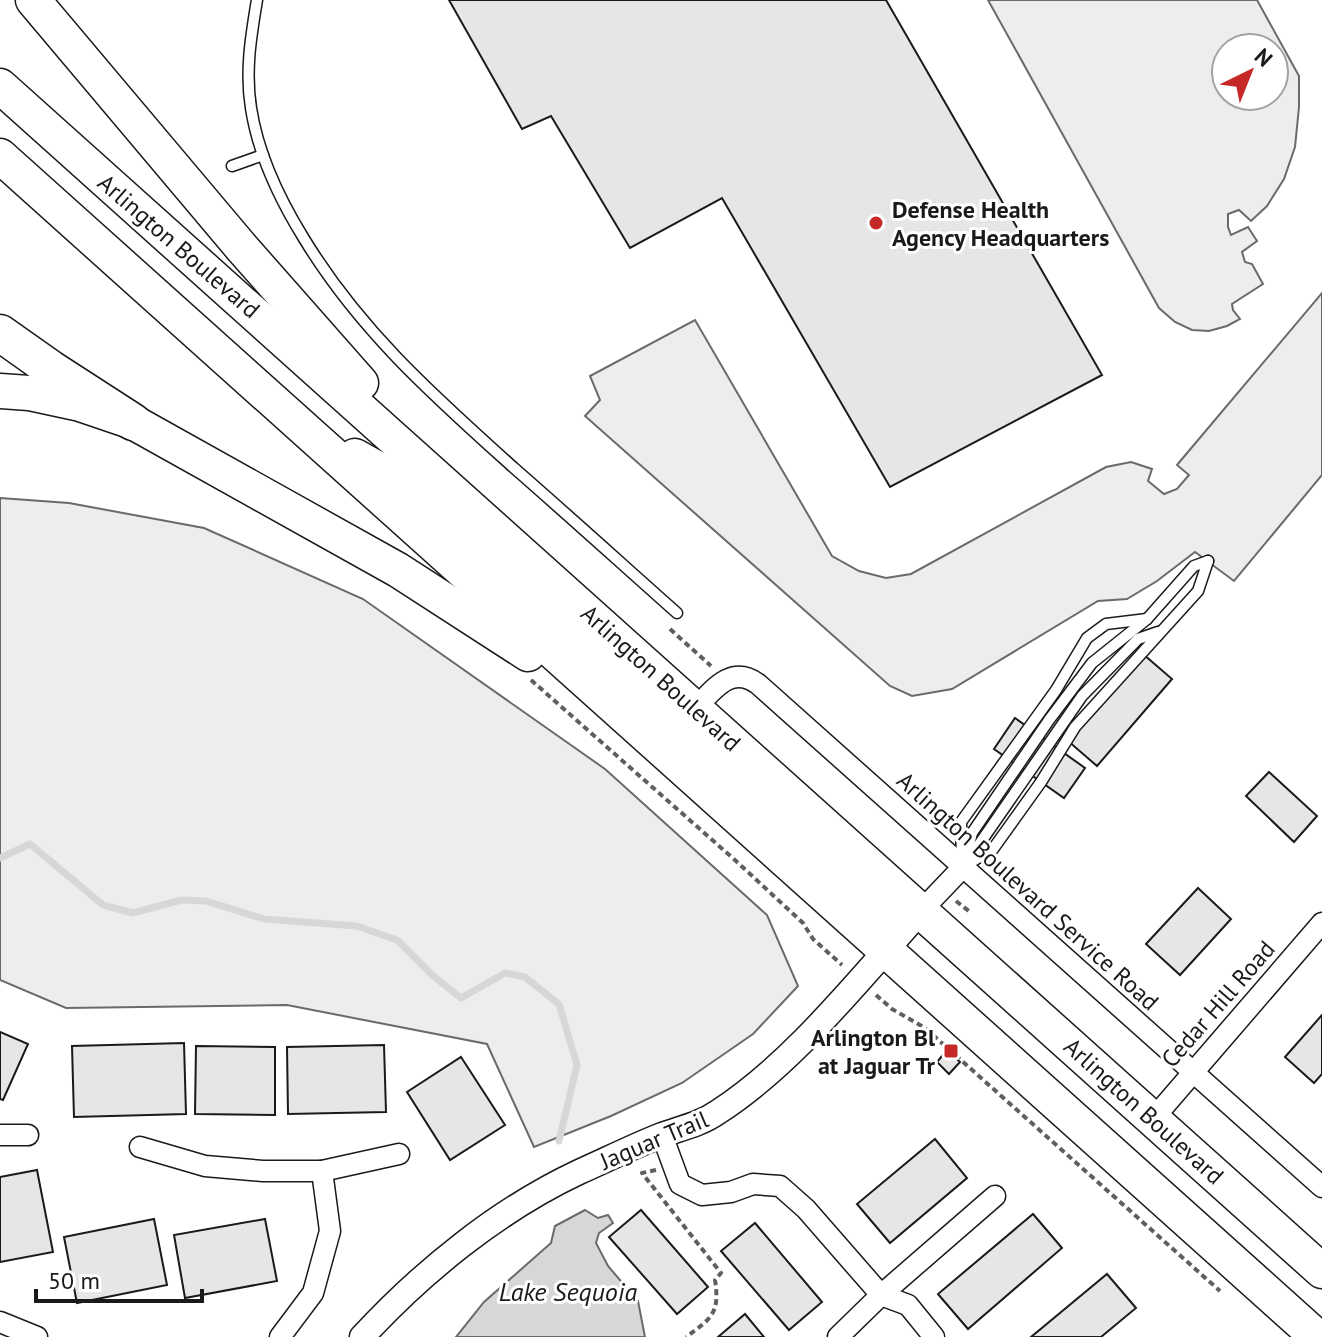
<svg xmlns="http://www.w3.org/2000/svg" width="1322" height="1337" viewBox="0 0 1322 1337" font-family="'PT Sans',sans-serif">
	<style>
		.built { fill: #ededed; stroke: #6a6a6a; stroke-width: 2; fill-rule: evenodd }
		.water { fill: #d7d7d7; stroke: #6a6a6a; stroke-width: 2 }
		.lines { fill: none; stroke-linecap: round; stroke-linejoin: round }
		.stream { stroke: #d7d7d7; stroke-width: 7 }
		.building { fill: #e6e6e6; stroke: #1a1a1a; stroke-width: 2 }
		.service-casing { stroke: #1a1a1a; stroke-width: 13 }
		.minor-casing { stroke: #1a1a1a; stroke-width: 23 }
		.tertiary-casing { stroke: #1a1a1a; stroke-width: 27 }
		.trunk-casing { stroke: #1a1a1a; stroke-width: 37 }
		.motorway-casing { stroke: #1a1a1a; stroke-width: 39 }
		.path { stroke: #5f5f5f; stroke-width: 4; stroke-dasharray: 6 4; stroke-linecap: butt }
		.service { stroke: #fff; stroke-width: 10 }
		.minor { stroke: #fff; stroke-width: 20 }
		.tertiary { stroke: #fff; stroke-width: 24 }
		.trunk { stroke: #fff; stroke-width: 34 }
		.motorway { stroke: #fff; stroke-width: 36 }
		.poi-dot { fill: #c62828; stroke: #fff; stroke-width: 3 }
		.labels { text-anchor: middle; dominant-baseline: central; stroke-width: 6; stroke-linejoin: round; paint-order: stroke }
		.poi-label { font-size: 24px; font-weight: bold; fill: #1a1a1a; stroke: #fff; text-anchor: start }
		.street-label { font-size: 24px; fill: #1a1a1a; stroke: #fff }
		.water-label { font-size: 26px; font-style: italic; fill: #1a1a1a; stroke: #fff }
	</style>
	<rect width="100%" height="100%" fill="#fff"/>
	<g class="built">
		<path d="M988,0h269l42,76v31l-4,40 -11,32 -17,27 -16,15 -12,-11 -11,4v13l3,8 17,-8 9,14 -15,11 3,10 7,2 11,20 -31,20 1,6 7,9 -13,7 -18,5 -17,-1 -17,-8 -16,-14zM1226,48h48v48h-48z"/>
		<polygon points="1322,293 1322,475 1234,581 1195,552 1157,581 1127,599 1098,601 952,689 912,696 890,686 585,416 600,400 590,376 695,320 832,556 859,571 886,578 911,574 1106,467 1131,462 1152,469 1148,481 1164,494 1177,489 1189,475 1177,465"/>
		<polygon points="0,498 69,503 204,528 363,599 605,769 767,915 798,986 753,1034 682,1083 611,1116 534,1147 487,1044 287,1005 66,1008 0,980"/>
	</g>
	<polygon class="water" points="585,1210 598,1218 608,1215 613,1223 599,1233 596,1243 608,1266 638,1301 645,1337 456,1337 484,1302 551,1243 555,1226"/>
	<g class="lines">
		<polyline class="stream" points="0,858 30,844 103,905 133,913 181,900 206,901 264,919 357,926 397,940 432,975 461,998 505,973 525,977 559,1004 577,1065 559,1141"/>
	</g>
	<g class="building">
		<polygon points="449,0 886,0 1102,375 890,487 722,198 630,248 551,116 522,129"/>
		<polygon points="1143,654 1172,679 1097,766 1068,741"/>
		<polygon points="1015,718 1085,768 1064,798 994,749"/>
		<polygon points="1269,772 1317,816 1294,842 1246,796"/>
		<polygon points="1198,888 1231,919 1180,975 1146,944"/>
		<polygon points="1322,1015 1322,1074 1314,1083 1285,1057"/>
		<polygon points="0,1032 28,1044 3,1100 0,1099"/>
		<polygon points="184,1043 186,1114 74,1117 72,1046"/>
		<polygon points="384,1045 386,1112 288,1114 287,1047"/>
		<polygon points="196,1046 275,1047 275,1115 195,1114"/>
		<polygon points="947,1050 960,1062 949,1074 937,1062"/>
		<polygon points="461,1057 505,1125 450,1160 407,1092"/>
		<polygon points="935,1139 967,1178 890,1243 857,1204"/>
		<polygon points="37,1170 53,1252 0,1262 0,1177"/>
		<polygon points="641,1210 708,1287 677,1314 609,1237"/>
		<polygon points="1033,1214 1062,1248 968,1329 938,1294"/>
		<polygon points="154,1219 167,1285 77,1303 64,1237"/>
		<polygon points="265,1219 277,1281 185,1298 174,1235"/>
		<polygon points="755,1223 822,1302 789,1330 721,1251"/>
		<polygon points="1107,1274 1136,1308 1101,1337 1031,1337"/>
		<polygon points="745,1314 764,1337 718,1337"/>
	</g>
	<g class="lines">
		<g class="service-casing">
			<g id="service">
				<path d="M257,0c-6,36 -12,71 -6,108 7,46 28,90 52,129 56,93 131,159 211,231 55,48 109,97 163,145"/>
				<polyline points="232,166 263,155"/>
				<polyline points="969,859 1082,696 1138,639 1158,632"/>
				<polyline points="962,861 961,822 1056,690 1087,638 1106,624 1147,619"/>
				<polyline points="963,867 972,833 1049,720 1092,663 1147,619 1194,566 1208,561"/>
				<polyline points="963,867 993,849 1041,782 1075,727 1198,591 1208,561"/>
			</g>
		</g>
		<g class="minor-casing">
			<g id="minor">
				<path d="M695,709c18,-19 36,-45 63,-25l564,503"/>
				<polyline points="921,911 963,867"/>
				<polyline points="1153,1119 1322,923"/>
				<polyline points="0,1135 28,1135"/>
				<polyline points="662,1135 680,1184 702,1195 731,1192 753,1184 780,1186 806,1209 881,1295 908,1305 934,1337"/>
				<polyline points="140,1147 205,1166 263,1171 322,1171 399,1154"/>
				<polyline points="0,1322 37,1337"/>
				<polyline points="280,1337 313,1293 330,1231 322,1171"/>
				<polyline points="838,1337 881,1295 995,1196"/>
			</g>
		</g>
		<g class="tertiary-casing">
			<path id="tertiary" d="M362,1337c60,-65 136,-127 217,-165 27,-12 55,-26 83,-37 20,-7 39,-11 56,-23 76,-49 142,-134 203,-201"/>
		</g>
		<g class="trunk-casing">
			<g id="trunk">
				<polyline points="33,0 242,248 361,383"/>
				<polyline points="0,86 1322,1271"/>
				<polyline points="0,156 1317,1337"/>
				<polyline points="0,391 29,393 80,404 133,422 398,570 528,654"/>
				<polyline points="355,456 401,482 884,913 902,917 921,911"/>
			</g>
		</g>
		<g class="motorway-casing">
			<polyline id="motorway" points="0,333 51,369 133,422"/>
		</g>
		<g class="path">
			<polyline points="670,629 711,666"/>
			<polyline points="531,680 736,861 803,923 813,939 842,965"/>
			<polyline points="956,901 970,912"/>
			<polyline points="876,995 892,1009 925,1028 1220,1291"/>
			<path d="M656,1170l-14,3 79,100 -6,7c5,33 -3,38 -29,57"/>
		</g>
		<use href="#service" class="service"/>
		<use href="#minor" class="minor"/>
		<use href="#tertiary" class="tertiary"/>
		<use href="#trunk" class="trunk"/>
		<use href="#motorway" class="motorway"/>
	</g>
	<g class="poi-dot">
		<circle cx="876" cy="223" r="8"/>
		<rect x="943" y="1043" width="16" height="16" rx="4"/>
	</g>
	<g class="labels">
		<g class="poi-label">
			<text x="892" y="209">Defense Health<tspan x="892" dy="28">Agency Headquarters</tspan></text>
			<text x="935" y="1037" text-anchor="end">Arlington Bl<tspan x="935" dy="28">at Jaguar Tr</tspan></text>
		</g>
		<g class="street-label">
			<text transform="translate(179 246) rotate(41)">Arlington Boulevard</text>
			<text transform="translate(661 678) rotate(42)">Arlington Boulevard</text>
			<text transform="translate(1028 891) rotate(42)">Arlington Boulevard Service Road</text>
			<text transform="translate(1218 1004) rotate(-49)">Cedar Hill Road</text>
			<text transform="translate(1144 1111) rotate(42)">Arlington Boulevard</text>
			<text transform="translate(654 1140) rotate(-23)">Jaguar Trail</text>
		</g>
		<g class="water-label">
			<text x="568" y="1291">Lake Sequoia</text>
		</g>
	</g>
	<g transform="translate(1250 72) rotate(43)"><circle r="38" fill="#ffffff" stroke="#a3a3a3" stroke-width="2"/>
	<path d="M0-6L14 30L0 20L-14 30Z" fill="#c62828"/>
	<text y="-12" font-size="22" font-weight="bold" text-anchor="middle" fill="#1a1a1a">N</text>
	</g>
	<path d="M36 1289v12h166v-12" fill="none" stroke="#1a1a1a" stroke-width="4"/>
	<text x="48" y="1289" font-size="24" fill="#1a1a1a" stroke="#ffffff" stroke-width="6" paint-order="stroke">50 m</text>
</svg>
